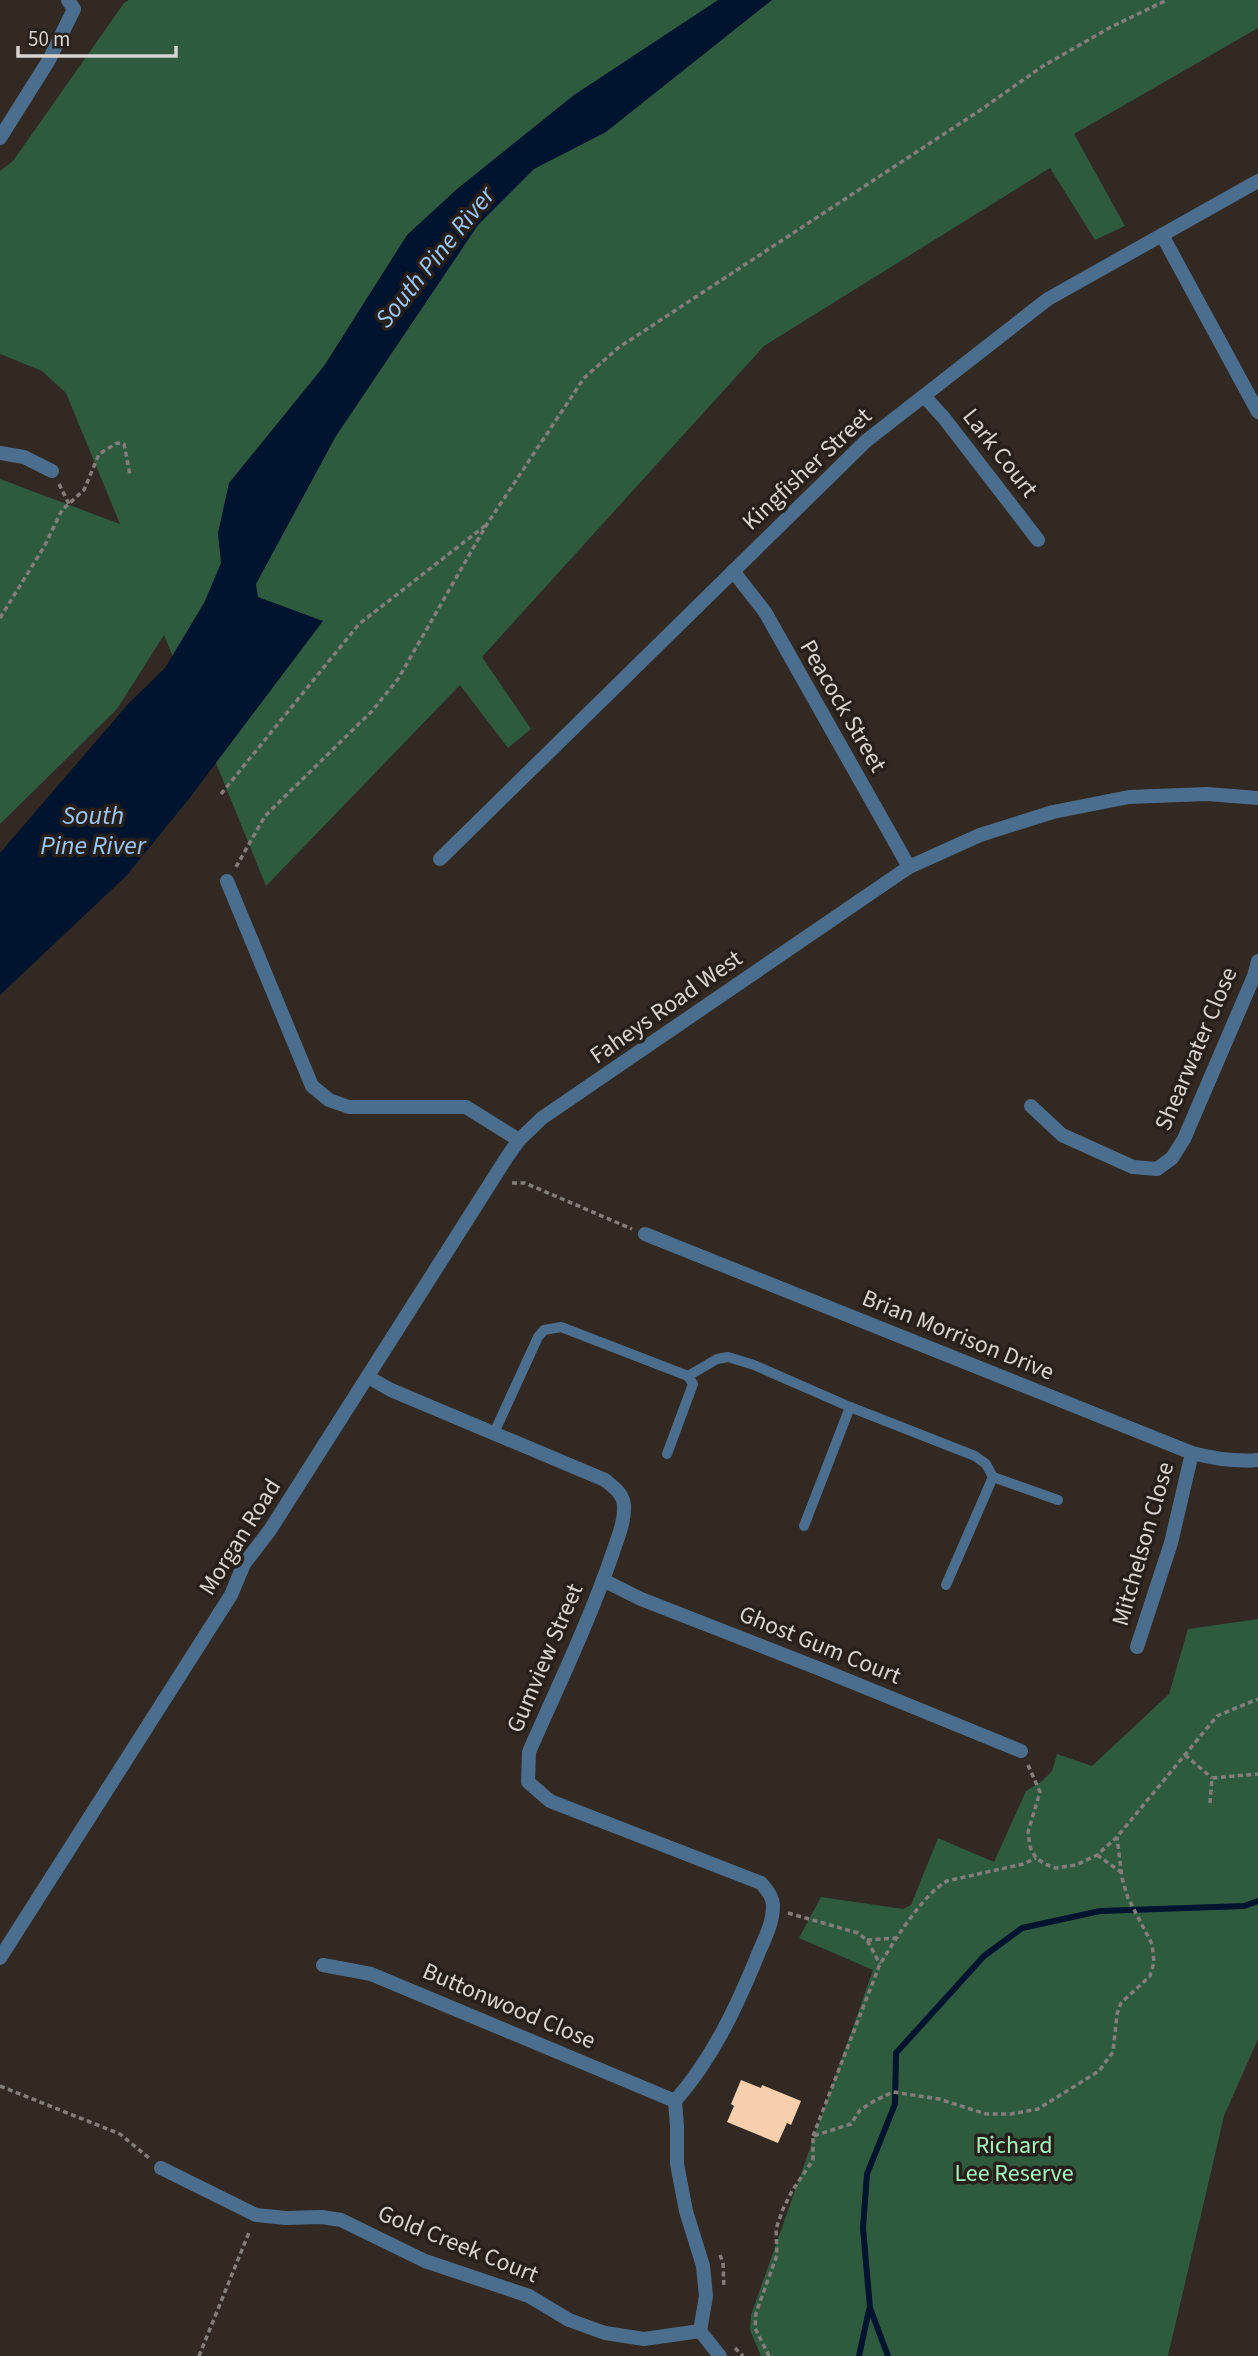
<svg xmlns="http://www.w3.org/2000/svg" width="1258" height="2356" viewBox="0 0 1258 2356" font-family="'Source Sans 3',sans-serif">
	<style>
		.green { fill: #2e5b3e }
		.water { fill: #00132f }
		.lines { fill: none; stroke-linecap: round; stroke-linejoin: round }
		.stream { stroke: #00132f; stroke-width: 6 }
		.building { fill: #f8cfad }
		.path { stroke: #847e78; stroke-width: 3.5; stroke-dasharray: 5 3.5; stroke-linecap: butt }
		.service { stroke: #4c6e8e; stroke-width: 10 }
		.minor { stroke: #4c6e8e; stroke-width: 14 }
		.tertiary { stroke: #4c6e8e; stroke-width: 14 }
		.labels { text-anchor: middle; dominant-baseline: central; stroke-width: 7; stroke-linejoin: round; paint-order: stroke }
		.street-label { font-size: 24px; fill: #d9d4cf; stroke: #271f19 }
		.park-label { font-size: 24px; fill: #a3f5be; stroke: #271f19 }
		.water-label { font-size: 26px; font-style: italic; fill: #9ac8fd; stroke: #271f19 }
	</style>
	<rect width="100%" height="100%" fill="#312922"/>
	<g class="green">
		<polygon points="129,0 1258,0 1258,28 1074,134 1125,226 1095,240 1050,168 764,346 482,657 531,729 508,748 460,685 266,886 164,635 117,709 0,824 0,479 120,524 66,393 42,371 0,354 0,171 13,161 124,3"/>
		<polygon points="1258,1619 1258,2039 1224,2116 1168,2356 761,2356 750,2330 751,2315 873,1970 799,1938 821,1897 903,1909 911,1905 938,1838 994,1862 1026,1791 1042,1781 1052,1771 1057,1754 1092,1766 1169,1694 1188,1629"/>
	</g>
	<polygon class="water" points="718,0 772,0 606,132 534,169 478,225 336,436 256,584 258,597 323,621 188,800 126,876 0,995 0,853 129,703 165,668 204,603 221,563 218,533 229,483 324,366 407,235 457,189 574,95"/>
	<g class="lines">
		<g class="stream">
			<polyline points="859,2356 869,2310"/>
			<polyline points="888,2356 870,2308 863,2228 867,2174 895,2104 896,2053 984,1956 1022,1928 1100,1911 1244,1906 1258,1901"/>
		</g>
	</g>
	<polygon class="building" points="741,2080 761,2088 762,2085 801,2101 791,2125 787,2123 778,2143 727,2122 734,2106 731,2104"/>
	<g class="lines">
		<g class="path">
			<polyline points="59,484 69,504"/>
			<polyline points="0,618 44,547 62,510 84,490 99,454 117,443 124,444 130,475"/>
			<polyline points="221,794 359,624 486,525"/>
			<polyline points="236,867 265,816 372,711 398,679 487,524 584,378 618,348 979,111 1043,66 1111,27 1167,0"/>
			<polyline points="512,1183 525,1183 632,1229"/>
			<polyline points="1185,1755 1212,1778"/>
			<polyline points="1028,1765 1040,1792 1028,1832 1030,1847 1036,1858 1045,1864 1055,1868 1076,1865 1097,1855 1117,1837 1217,1716 1258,1699"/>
			<polyline points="1210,1803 1212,1778 1258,1774"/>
			<polyline points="1097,1855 1121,1872"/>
			<polyline points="788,1913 858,1933 867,1940 880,1964"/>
			<polyline points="867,1940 896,1938"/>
			<polyline points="0,2086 120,2134 149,2158"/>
			<path d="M813,2136l67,-172c15,-24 43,-70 67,-83l76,-17 13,-6"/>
			<polyline points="720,2255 723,2263 724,2288"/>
			<polyline points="735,2348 743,2356"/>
			<polyline points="199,2356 250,2230"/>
			<polyline points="769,2356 755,2328 756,2313 777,2255 776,2229 783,2209 792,2191 813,2160 813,2136 851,2124 860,2110 874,2101 893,2092 939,2099 986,2114 1011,2114 1038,2109 1099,2071 1113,2052 1117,2014 1121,2003 1150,1976 1154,1962 1152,1944 1128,1898 1122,1878 1117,1837"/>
		</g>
		<g class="service">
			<polyline points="688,1376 717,1359 728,1357 754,1365 850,1407 975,1456 986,1464 993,1477 1058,1500"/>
			<polyline points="494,1433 538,1337 544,1330 561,1327 688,1376 693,1384 667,1454"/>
			<polyline points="804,1526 850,1407"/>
			<polyline points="946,1585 993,1477"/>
		</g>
		<g class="minor">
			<polyline points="0,138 49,60 74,9 68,0"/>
			<polyline points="1162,235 1258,412"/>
			<polyline points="924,396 944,418 1038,540"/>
			<polyline points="0,453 24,457 52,471"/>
			<polyline points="733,571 765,612 909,867"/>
			<polyline points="440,859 866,441 1048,299 1258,181"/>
			<polyline points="227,881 312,1086 329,1100 349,1107 466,1107 519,1140"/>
			<polyline points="1031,1106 1062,1135 1133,1167 1157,1169 1172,1158 1184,1139 1254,976 1258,961"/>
			<path d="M645,1234l547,219c23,6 43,9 66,7"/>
			<path d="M368,1377l23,13 214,90c8,7 18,13 19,25 1,16 -6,32 -11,47 -23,68 -55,134 -84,200l-1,30 22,19 211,82c6,7 12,14 12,23 0,17 -8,32 -14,46 -22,54 -46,106 -84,149l2,25v38l9,47 17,55 3,30 -6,35 20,25"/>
			<polyline points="603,1580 641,1599 820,1669 1021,1751"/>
			<polyline points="1137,1647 1171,1543 1192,1453"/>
			<polyline points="323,1965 371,1974 675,2101"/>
			<polyline points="161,2168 256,2215 286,2218 322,2217 341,2220 425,2261 529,2296 569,2320 605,2333 644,2339 700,2331"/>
		</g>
		<polyline class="tertiary" points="0,1958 231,1595 244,1564 270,1530 507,1157 519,1140 542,1118 909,867 980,835 1053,812 1129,797 1207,794 1258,798"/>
	</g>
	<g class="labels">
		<g class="street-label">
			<text transform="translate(1000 453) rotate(52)">Lark Court</text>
			<text transform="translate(807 469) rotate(-43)">Kingfisher Street</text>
			<text transform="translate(843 706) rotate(60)">Peacock Street</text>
			<text transform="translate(666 1007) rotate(-35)">Faheys Road West</text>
			<text transform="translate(1196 1049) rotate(-67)">Shearwater Close</text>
			<text transform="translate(958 1335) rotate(22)">Brian Morrison Drive</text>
			<text transform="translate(240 1537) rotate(-58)">Morgan Road</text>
			<text transform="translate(1143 1544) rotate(-74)">Mitchelson Close</text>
			<text transform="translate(820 1645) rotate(22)">Ghost Gum Court</text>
			<text transform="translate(545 1658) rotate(-67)">Gumview Street</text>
			<text transform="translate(509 2006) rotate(23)">Buttonwood Close</text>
			<text transform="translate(458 2244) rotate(22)">Gold Creek Court</text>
		</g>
		<g class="park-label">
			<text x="1014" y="2145">Richard<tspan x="1014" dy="28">Lee Reserve</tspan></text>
		</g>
		<g class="water-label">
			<text transform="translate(435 257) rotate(-51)">South Pine River</text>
			<text x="93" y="815">South<tspan x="93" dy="30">Pine River</tspan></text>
		</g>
	</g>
	<path d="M18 46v10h158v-10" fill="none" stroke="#d9d4cf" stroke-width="3.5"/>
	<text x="28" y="46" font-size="21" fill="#d9d4cf" stroke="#271f19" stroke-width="5" paint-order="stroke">50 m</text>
</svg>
